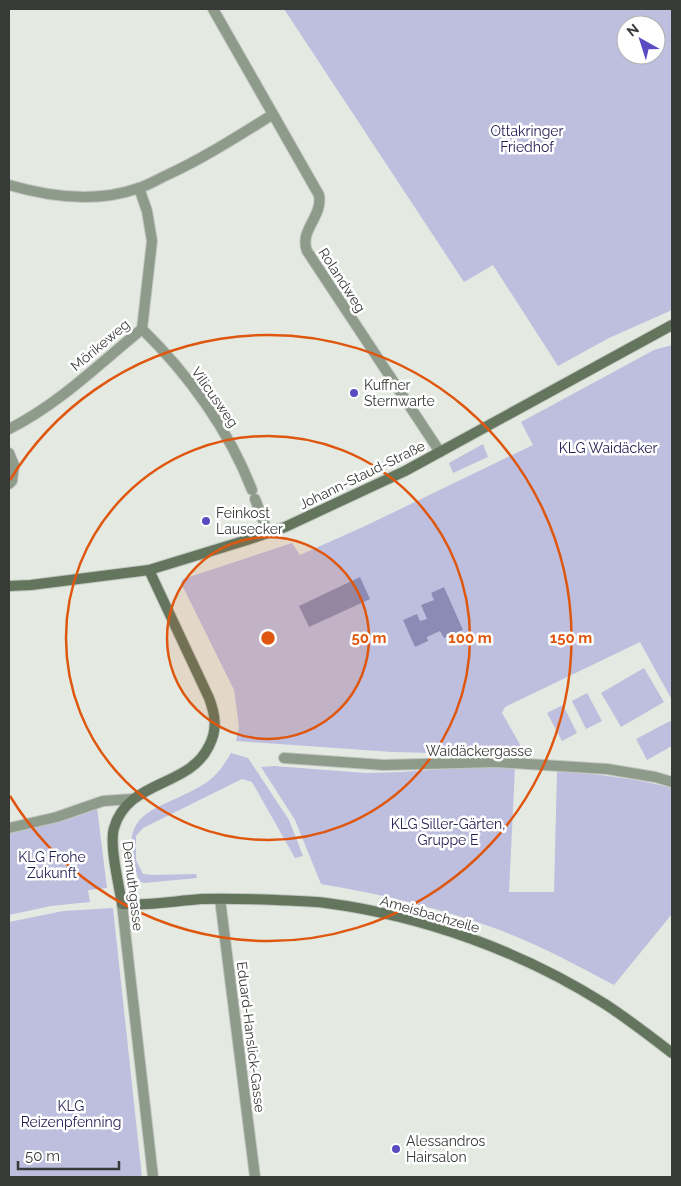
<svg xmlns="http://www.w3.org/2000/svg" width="681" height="1186" viewBox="0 0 681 1186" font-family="Raleway,sans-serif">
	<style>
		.green { fill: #bebfdf; fill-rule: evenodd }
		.water { fill: #8b8cb5 }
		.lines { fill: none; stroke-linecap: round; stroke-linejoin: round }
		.street-casing { stroke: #c2c7c0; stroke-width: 12 }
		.secondary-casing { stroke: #c2c7c0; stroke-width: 12 }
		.street { stroke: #8e9a8a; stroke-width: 10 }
		.secondary { stroke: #63755d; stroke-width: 10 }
		.ring { fill: none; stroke: #df570e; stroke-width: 2.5 }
		.poi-dot { fill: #5a4bc3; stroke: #fff; stroke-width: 2 }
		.labels { text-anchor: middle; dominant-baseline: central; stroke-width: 5; stroke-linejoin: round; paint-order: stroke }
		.park-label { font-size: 14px; fill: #262055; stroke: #fff }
		.street-label { font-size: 14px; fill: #383a37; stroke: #fff }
		.poi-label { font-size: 14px; fill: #383a37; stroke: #fff; text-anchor: start }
		.centre { fill: #df570e; stroke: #fff; stroke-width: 2.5 }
		.ring-label { font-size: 15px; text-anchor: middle; font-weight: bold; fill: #df570e; stroke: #fff; stroke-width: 5; stroke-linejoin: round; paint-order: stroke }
	</style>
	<rect width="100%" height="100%" fill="#e4eae2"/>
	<g class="green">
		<path d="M284,9h388v301l-63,28 -51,28 -65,-101 -29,17zM626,25h30v30h-30z"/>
		<polygon points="672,345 672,700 640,642 505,707 502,713 526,755 392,752 236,741 239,727 234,690 181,583 183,579 292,543 300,555 363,527 533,445 521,422 654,350"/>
		<polygon points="483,444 488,457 453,473 449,463"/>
		<polygon points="644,668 664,702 621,727 601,693"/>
		<polygon points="587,693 602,721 586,729 572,701"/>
		<polygon points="563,705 577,733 562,741 547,713"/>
		<polygon points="670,721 672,725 672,746 647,760 636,739"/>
		<path d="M231,753l17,5 41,62 14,36 -8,2 -43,-76 -10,-3 -99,49 -7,8v24l7,14 10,1 43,-1 1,4 -53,5 -5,-2c-25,-74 16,-67 65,-97 12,-7 20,-19 27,-31z"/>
		<path d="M274,766l92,7 35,-1 56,-4h58l-6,124h45l3,-121c39,3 77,7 115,17v126l-58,71c-38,-20 -76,-41 -117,-56 -57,-21 -116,-35 -176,-45l-26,-64 -34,-53z"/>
		<polygon points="97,807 107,888 88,890 90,902 51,906 9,915 9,833 75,816"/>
		<polygon points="113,908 142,1177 9,1177 9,922 63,911"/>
	</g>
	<g class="water">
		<polygon points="360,577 370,599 309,627 299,606"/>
		<polygon points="444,587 463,630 444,638 440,631 427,637 428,641 415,647 403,620 417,614 420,621 427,619 421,605 434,600 431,593"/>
	</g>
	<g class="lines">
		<g class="street-casing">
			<g id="street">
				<path d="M213,9l106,186c4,22 -20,35 -12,56l133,201"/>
				<path d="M9,185c41,12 88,18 130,3 10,-3 19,-9 28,-13 37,-17 71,-39 105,-60"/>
				<path d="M142,329c46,45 87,101 110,161"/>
				<path d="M9,429c50,-25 90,-65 133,-100l10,-88 -5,-30 -8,-23"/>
				<polyline points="9,453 14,465 12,481 9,484"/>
				<polyline points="255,499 268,533"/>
				<polyline points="284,758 384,765 496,762 607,769 655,777 672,782"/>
				<polyline points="9,828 57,817 103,801 133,799"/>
				<polyline points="220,899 255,1177"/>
				<polyline points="122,904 153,1177"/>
			</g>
		</g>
		<g class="secondary-casing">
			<g id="secondary">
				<path d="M149,570l60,128c6,16 9,31 0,48 -20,42 -81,33 -95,82 -5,17 5,57 8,76 26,2 52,-3 79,-5 25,-1 51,0 76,1 16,1 33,1 49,3 98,13 195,48 279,101 23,15 45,32 67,49"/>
				<polyline points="9,586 31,585 149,570 247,540 285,527 405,471 672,325"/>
			</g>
		</g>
		<use href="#street" class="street"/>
		<use href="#secondary" class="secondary"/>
	</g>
	<circle cx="268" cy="638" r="101" fill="#df570e" fill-opacity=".12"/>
	<g class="ring">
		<circle cx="268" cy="638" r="101"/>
		<circle cx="268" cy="638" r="202"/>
		<path d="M10 480A303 303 0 1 1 10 796"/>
	</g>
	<g class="poi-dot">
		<circle cx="354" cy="393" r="5"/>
		<circle cx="206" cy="521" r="5"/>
		<circle cx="396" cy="1149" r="5"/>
	</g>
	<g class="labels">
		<g class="park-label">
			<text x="527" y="131">Ottakringer<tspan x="527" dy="16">Friedhof</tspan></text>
			<text x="608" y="448">KLG Waidäcker</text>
			<text x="448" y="824">KLG Siller-Gärten,<tspan x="448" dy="16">Gruppe E</tspan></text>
			<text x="52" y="857">KLG Frohe<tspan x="52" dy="16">Zukunft</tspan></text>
			<text x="71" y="1106">KLG<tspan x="71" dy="16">Reizenpfenning</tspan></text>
		</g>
		<g class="street-label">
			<text transform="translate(342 280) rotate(57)">Rolandweg</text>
			<text transform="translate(100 345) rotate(-40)">Mörikeweg</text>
			<text transform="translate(215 397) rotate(55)">Vilicusweg</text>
			<text transform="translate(362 475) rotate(-26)">Johann-Staud-Straße</text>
			<text x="479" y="751">Waidäckergasse</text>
			<text transform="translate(133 886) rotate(83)">Demuthgasse</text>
			<text transform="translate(430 914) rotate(16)">Ameisbachzeile</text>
			<text transform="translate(251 1037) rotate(83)">Eduard-Hanslick-Gasse</text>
		</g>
		<g class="poi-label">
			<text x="364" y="385">Kuffner<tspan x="364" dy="16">Sternwarte</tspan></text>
			<text x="216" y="513">Feinkost<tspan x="216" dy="16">Lausecker</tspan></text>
			<text x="406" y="1141">Alessandros<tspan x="406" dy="16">Hairsalon</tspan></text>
		</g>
	</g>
	<circle cx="268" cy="638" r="8" class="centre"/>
	<g class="ring-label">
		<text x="369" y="643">50 m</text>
		<text x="470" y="643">100 m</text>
		<text x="571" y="643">150 m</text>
	</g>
	<rect width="681" height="1186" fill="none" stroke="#383a37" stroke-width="20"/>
	<g transform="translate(641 40) rotate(321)"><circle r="24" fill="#ffffff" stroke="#afb0af"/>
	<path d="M0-4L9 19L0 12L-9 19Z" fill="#5a4bc3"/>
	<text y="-8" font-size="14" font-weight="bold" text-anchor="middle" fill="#383a37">N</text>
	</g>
	<path d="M18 1161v8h101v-8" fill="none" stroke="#383a37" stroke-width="2.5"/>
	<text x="25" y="1161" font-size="15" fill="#383a37" stroke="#ffffff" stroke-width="4" paint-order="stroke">50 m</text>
</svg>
